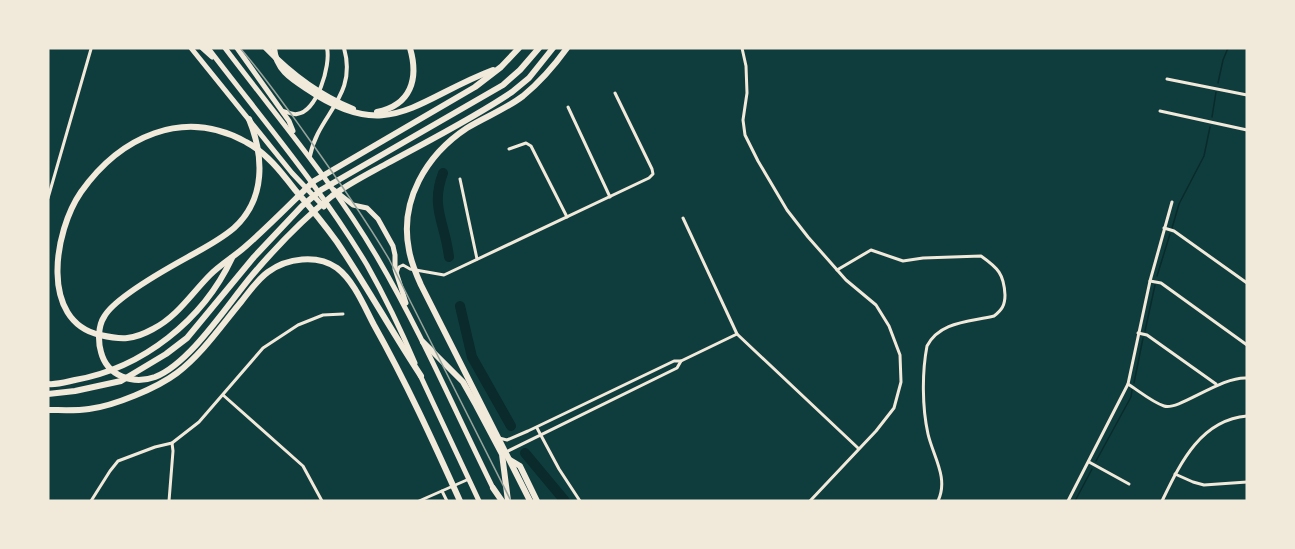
<svg xmlns="http://www.w3.org/2000/svg" width="1295" height="549" viewBox="0 0 1295 549" font-family="'Work Sans',sans-serif">
	<style>
		.lines { fill: none; stroke-linecap: round; stroke-linejoin: round }
		.stream { stroke: #0a2a2b; stroke-width: 1.5 }
		.river { stroke: #0a2a2b; stroke-width: 10 }
		.minor { stroke: #f1e9da; stroke-width: 3 }
		.tertiary { stroke: #f1e9da; stroke-width: 4 }
		.trunk { stroke: #f1e9da; stroke-width: 5 }
		.motorway { stroke: #f1e9da; stroke-width: 6 }
		.rail { stroke: #97a49c; stroke-width: 1.5 }
	</style>
	<rect width="100%" height="100%" fill="#0f3d3e"/>
	<g class="lines">
		<g class="stream">
			<polyline points="1218,83 1223,60 1228,48"/>
			<polyline points="1212,117 1216,92"/>
			<polyline points="1172,228 1179,204 1204,156 1210,127"/>
			<polyline points="1157,276 1170,234"/>
			<polyline points="1145,331 1155,285"/>
			<polyline points="1134,383 1143,338"/>
			<polyline points="1096,461 1131,397 1132,390"/>
			<polyline points="1075,501 1092,469"/>
		</g>
		<g class="river">
			<path d="M443,173c-13,35 2,49 6,84"/>
			<polyline points="460,306 472,357 511,426"/>
			<polyline points="525,453 565,501"/>
		</g>
		<g class="minor">
			<polyline points="742,48 746,66 747,93 743,120 745,135 758,161 787,210 808,237 846,280 876,305 889,326 900,355 901,382 894,408 876,431 810,501"/>
			<polyline points="1167,79 1247,95"/>
			<polyline points="568,107 610,197"/>
			<polyline points="1160,111 1247,130"/>
			<polyline points="509,149 526,143 531,146 567,217"/>
			<polyline points="460,179 477,259"/>
			<polyline points="48,198 91,49"/>
			<polyline points="683,218 737,334 858,448"/>
			<polyline points="1164,228 1174,231 1247,283"/>
			<path d="M837,270l34,-20 32,11 20,-3 58,-2c17,12 23,18 24,39 0,10 -3,15 -11,21 -24,6 -54,5 -67,30 -5,26 -5,61 1,88 5,22 21,44 10,67"/>
			<polyline points="397,273 399,267 403,265 410,269 444,275 649,178 653,174 652,169 615,93"/>
			<polyline points="1150,281 1161,283 1247,345"/>
			<polyline points="1138,333 1147,335 1216,384"/>
			<path d="M1128,384c11,7 24,18 36,22 15,5 57,-30 83,-28"/>
			<polyline points="223,395 303,466 322,501"/>
			<polyline points="537,428 559,469 580,501"/>
			<polyline points="499,438 507,440 528,431 674,361 681,361 737,334"/>
			<polyline points="506,452 677,368 681,361"/>
			<polyline points="1089,462 1129,484"/>
			<polyline points="1175,474 1193,482 1204,485 1247,482"/>
			<polyline points="442,491 447,501"/>
			<polyline points="91,501 110,471 118,461 155,447 172,443 199,422 263,348 298,325 323,315 343,314"/>
			<polyline points="169,501 173,451 172,443"/>
			<polyline points="419,501 469,479"/>
			<polyline points="1068,501 1128,384 1150,281 1172,202"/>
			<path d="M1162,501c18,-37 38,-81 85,-85"/>
		</g>
		<g class="tertiary">
			<path d="M283,111c4,1 9,4 14,3 20,-2 34,-49 30,-66"/>
			<path d="M310,156c8,-42 48,-59 34,-108"/>
		</g>
		<g class="trunk">
			<polyline points="191,48 292,173 324,207"/>
			<polyline points="202,48 212,57"/>
			<path d="M208,48c54,71 113,140 159,217 18,32 34,65 48,98"/>
			<path d="M225,48c52,69 108,134 152,209 44,75 78,154 116,231"/>
			<polyline points="237,48 289,121 293,131"/>
			<polyline points="334,190 353,205 367,208 378,219 393,246 395,255 395,269 406,303"/>
			<polyline points="420,375 479,501"/>
		</g>
		<g class="motorway">
			<path d="M266,48c25,26 53,47 87,61"/>
			<path d="M274,48c2,21 16,30 33,41 82,56 109,10 186,-19"/>
			<path d="M377,112c34,-7 42,-33 33,-64"/>
			<path d="M249,119c15,37 17,80 -15,109 -14,12 -30,20 -46,29 -20,11 -74,41 -84,60 -6,9 -6,25 -3,35 6,24 32,33 54,25 36,-14 74,-75 99,-104 24,-28 49,-54 78,-77 16,-12 36,-22 54,-32 42,-23 86,-45 126,-72l17,-14 24,-30"/>
			<polyline points="423,342 463,382 476,405 502,454 508,501"/>
			<path d="M421,376c-29,-44 -55,-91 -84,-134 -13,-18 -27,-35 -41,-51 -14,-18 -29,-38 -50,-49 -63,-35 -126,-5 -165,50 -27,39 -42,129 19,143 22,5 33,5 53,-6 24,-12 39,-36 57,-54 11,-11 25,-19 36,-29 24,-21 45,-43 68,-65l161,-94 26,-20 18,-19"/>
			<path d="M48,384c9,1 18,-2 27,-4 68,-12 128,-60 157,-122"/>
			<polyline points="48,394 75,391 121,381 166,354 187,338 254,257 302,206 321,190 503,85 520,70 539,48"/>
			<path d="M48,410c13,0 28,1 41,-1 25,-3 68,-21 88,-36 25,-19 44,-47 64,-71 8,-10 16,-22 27,-30 19,-14 49,-18 69,-4 17,13 27,38 37,57 32,57 59,116 86,176"/>
			<polyline points="510,460 520,466 537,501"/>
			<polyline points="493,488 502,501"/>
			<path d="M530,501l-109,-216c-5,-11 -10,-23 -12,-35 -10,-49 17,-95 58,-122 18,-11 39,-19 56,-32 17,-14 31,-30 44,-48"/>
		</g>
		<path class="rail" d="M240,48c23,26 44,56 64,84 30,42 59,83 85,127l122,242"/>
	</g>
	<rect width="1295" height="549" fill="none" stroke="#f1e9da" stroke-width="99"/>
</svg>
